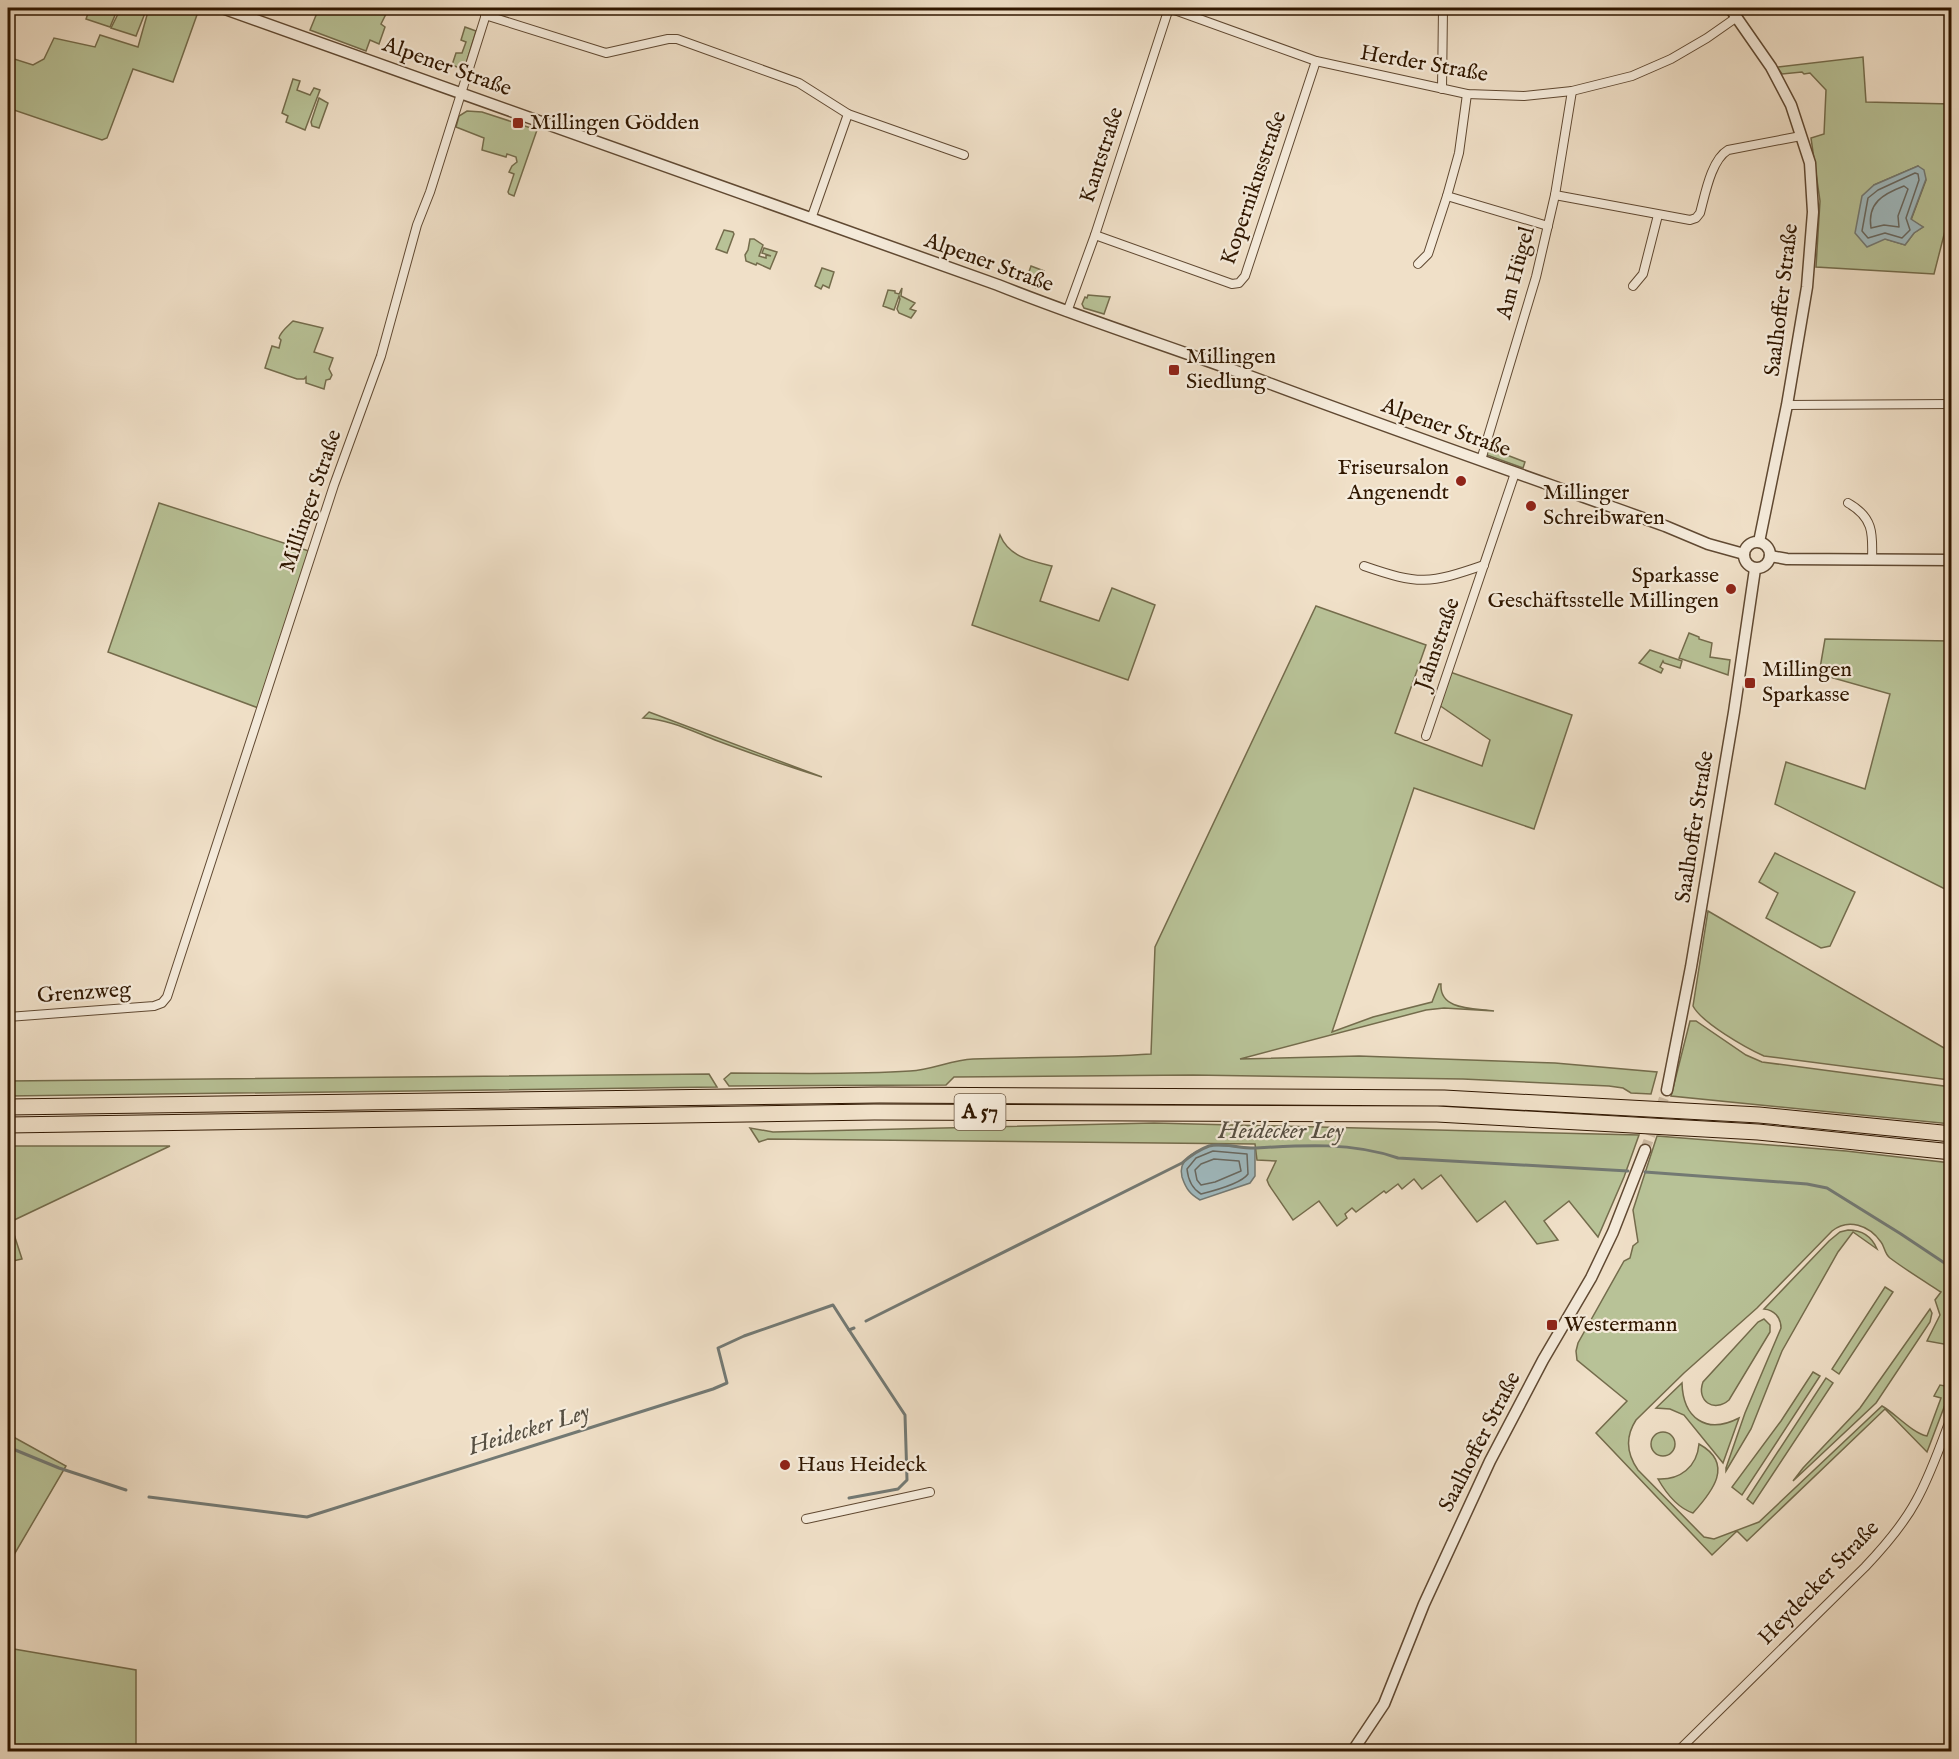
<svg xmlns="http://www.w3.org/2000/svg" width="1959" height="1759" viewBox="0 0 1959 1759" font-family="'IM FELL English',serif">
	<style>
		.green { fill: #b8c297; stroke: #746c4c; stroke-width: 1.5; fill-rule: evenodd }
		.water { fill: #9fbac0; stroke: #737973; stroke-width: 1.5 }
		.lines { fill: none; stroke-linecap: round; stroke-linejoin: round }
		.shore { stroke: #686860; stroke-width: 1.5 }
		.stream { stroke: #737973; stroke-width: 3 }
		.tertiary-tunnel { stroke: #cab8a0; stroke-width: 10; stroke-dasharray: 10 5; stroke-linecap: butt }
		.minor-casing { stroke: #604932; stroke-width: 10 }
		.tertiary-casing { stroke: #604932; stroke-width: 13 }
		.motorway-casing { stroke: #301700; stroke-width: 17 }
		.minor { stroke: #f5ebdb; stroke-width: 8 }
		.tertiary { stroke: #f5ebdb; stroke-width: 10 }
		.motorway { stroke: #f0e0c8; stroke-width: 15 }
		.poi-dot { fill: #8f2418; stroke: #f5ebdb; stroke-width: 2 }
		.labels { text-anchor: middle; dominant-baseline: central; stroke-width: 4.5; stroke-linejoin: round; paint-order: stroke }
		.shield { fill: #f5ebdb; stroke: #6b5742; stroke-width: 1.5 }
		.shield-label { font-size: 21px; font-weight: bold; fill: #301700 }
		.street-label { font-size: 22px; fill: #301700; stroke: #f5ebdb }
		.poi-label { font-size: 22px; fill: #301700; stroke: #f5ebdb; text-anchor: start }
		.water-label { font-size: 24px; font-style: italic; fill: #575043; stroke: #f5ebdb }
	</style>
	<rect width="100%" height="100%" fill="#f0e0c8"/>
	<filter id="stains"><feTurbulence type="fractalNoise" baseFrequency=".00333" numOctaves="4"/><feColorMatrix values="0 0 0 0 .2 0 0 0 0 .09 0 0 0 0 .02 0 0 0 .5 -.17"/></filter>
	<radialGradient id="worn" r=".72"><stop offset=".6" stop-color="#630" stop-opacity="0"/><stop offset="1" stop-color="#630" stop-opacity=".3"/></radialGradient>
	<g class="green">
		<polygon points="90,8 118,8 110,27 86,19"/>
		<polygon points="121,8 138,12 142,8 147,8 136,36 111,28"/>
		<polygon points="149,8 186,8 198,12 173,82 133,69 107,138 102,140 8,108 8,57 33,65 44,59 54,38 95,47 100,35 138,47"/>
		<polygon points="319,8 389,8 381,24 385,27 379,44 370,40 366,51 310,30"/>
		<polygon points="465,27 476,31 465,67 462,69 452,65 456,53 462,53 466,42 461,40"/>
		<path d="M1863,57l3,45 85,2v125l-5,-2 -12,47 -118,-7 4,-66 -9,-63 13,-4 2,-44 -16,-17 -6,1 -2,-2 -20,2 -5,-7zM1918,166l8,14 -15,40 12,7 -9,6 -9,12 -20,-6 -11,-54z"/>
		<polygon points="293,79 300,81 297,90 310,95 314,88 320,90 305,130 286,122 288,116 282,113"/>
		<polygon points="319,98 328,103 319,128 312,126 311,122"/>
		<polygon points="467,111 482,112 537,130 514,196 509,194 508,192 514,174 509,172 512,166 517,162 516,157 507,154 506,157 482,150 484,138 456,127 459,116"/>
		<polygon points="724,230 733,232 734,234 727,253 716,249"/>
		<polygon points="750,239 754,239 763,245 759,256 766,258 766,255 771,256 762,253 764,248 777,252 770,269 757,263 756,265 746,261 745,255 748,250"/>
		<polygon points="1031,266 1044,271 1036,288 1025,283"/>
		<polygon points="822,268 834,272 829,288 823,285 821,289 815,286"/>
		<polygon points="902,288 901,296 915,303 910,309 916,311 911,318 899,313 897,309 900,299 899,296 894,310 883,306 888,290 895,291 895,293 899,294"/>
		<polygon points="1088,295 1110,297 1104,314 1084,308 1082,304 1085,297 1087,298"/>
		<path d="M293,321l30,7 -9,24 19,6 -4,11 3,6 -2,4 -4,1 -2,9 -18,-6v-6l-2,2h-7l-32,-11 7,-22 7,2 2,-8 -2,-2c1,-6 10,-13 14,-17z"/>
		<polygon points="1489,443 1500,446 1499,452 1525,462 1523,468 1487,455 1486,452"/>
		<polygon points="159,503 312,552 261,709 108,652"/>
		<path d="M1000,535c9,22 31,26 52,31l-12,35 59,20 13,-33 43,17 -27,75 -156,-55z"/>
		<path d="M1316,606l110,39 -31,88 87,33 8,-26 -51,-35 11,-33 122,43 -38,114 -120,-41 -82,244 41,-15 59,-15 7,-18h2c-2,27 34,24 53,27l-50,-3 -18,2 -186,49 119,-3 196,7 102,9 -6,22 -20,-1 -8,-5 -14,-2 -146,-7 -270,-4 -239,2 -8,8 -217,1 -5,-7 7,-6c59,0 120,2 179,-2 22,-1 41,-11 63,-12 59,-2 119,-1 178,-5l4,-107z"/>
		<polygon points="1689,633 1699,637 1699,639 1712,643 1710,657 1730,660 1728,675 1679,658"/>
		<polygon points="1825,639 1951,641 1951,892 1775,804 1786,762 1865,789 1890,694 1819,674"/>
		<polygon points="1650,650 1682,661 1680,668 1664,663 1663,661 1660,667 1663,669 1661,673 1639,663"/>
		<path d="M649,712l173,65c-36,-11 -72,-24 -107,-37 -23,-9 -47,-21 -72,-22z"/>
		<polygon points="1775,853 1855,892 1830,946 1821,948 1766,918 1778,893 1759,882"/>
		<path d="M1708,911l243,141 -2,28 -185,-24c-18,-8 -62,-33 -71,-50z"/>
		<polygon points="1690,1021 1696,1021 1746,1055 1762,1062 1951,1087 1951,1124 1671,1096"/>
		<polygon points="709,1074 717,1087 8,1096 8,1081"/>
		<polygon points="1154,1123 1639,1135 1624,1177 1598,1237 1569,1201 1544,1221 1558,1240 1537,1244 1505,1201 1477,1222 1441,1175 1422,1189 1414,1179 1402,1189 1398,1184 1386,1193 1384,1191 1356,1212 1352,1208 1345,1214 1347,1218 1337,1226 1319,1201 1293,1220 1269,1185 1267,1180 1276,1161 1257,1160 1255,1144 768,1139 759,1142 750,1128 773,1132"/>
		<path d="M1657,1136l189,15 105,12v131l-3,3 -3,13 6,6v25l-2,4 -22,-4 13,-26 -5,-15 6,-8c-17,-11 -35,-22 -51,-34 -6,-5 -5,-11 -9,-16 -12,-17 -33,-24 -49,-11l-75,77 -73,65 -48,47c-11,17 -10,33 2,50l61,62 5,5 10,2 45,-17 123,-116c13,7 30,27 45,30l14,-38 -7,-2 6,-11 5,1 6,-14v17l-24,63 -42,-43 -138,132 -10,-10 -25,24 -116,-122 31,-32 -50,-41 -1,-9 2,-8 46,-82 6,-3 3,-12 5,-4 -5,-32z"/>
		<polygon points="8,1146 170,1146 10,1222 22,1259 8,1262"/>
		<path d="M1848,1230c14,0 24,7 29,19l-24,-17 -15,20 -56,99 -31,78 -25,42v-3l19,-55 36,-85c0,-11 -7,-18 -17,-19l65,-68 11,-9z"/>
		<polygon points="1885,1287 1893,1292 1839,1374 1832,1369"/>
		<polygon points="1930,1309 1932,1313 1930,1322 1876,1403 1793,1481 1803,1468 1860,1408"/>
		<path d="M1764,1319l6,6v7l-41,68c-15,13 -33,1 -26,-18l55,-60z"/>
		<polygon points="1813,1372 1820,1376 1742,1495 1732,1487 1781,1421"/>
		<polygon points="1826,1378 1833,1383 1753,1504 1747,1499"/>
		<path d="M1682,1383c1,35 24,52 57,35l-16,45 -39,-48 -14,-6 -14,-1z"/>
		<circle cx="1663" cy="1444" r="12"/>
		<polygon points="8,1434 66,1466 8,1565"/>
		<path d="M1699,1444c36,20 13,48 -6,69 -15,-5 -27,-20 -35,-34 22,1 39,-12 41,-35z"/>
		<polygon points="8,1648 136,1670 136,1751 8,1751"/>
	</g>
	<g class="water">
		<polygon points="1918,166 1924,170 1926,179 1911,219 1923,227 1914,233 1905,245 1885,239 1867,247 1855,233 1862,196 1874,185"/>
		<path d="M1212,1145l43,3v28l-5,7 -50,17c-10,-6 -14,-11 -18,-23 -5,-19 15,-26 30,-32z"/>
	</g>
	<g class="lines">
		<g class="shore">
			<polygon points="1915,173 1918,174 1919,180 1906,218 1910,230 1902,238 1885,233 1868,238 1862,231 1868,198 1878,190"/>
			<path d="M1904,186l4,3 -10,27 1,11 -15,-2 -13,3c-4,-25 12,-34 33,-42z"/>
			<path d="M1213,1151l34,3 1,20c-7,10 -35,17 -47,20 -10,-6 -13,-15 -14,-25l9,-11z"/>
			<polygon points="1214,1159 1239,1161 1241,1171 1215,1182 1201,1185 1197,1180 1195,1170 1201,1164"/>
		</g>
		<g class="stream">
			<polyline points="1645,1172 1807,1184 1827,1188 1901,1234 1952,1268"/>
			<path d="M866,1321l316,-158c9,-8 16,-13 27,-17 14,-4 32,3 47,2 47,-3 96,-6 142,10l230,13"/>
			<polyline points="8,1447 59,1468 126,1490"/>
			<polyline points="149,1497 307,1517 713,1389 727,1383 718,1348 744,1336 833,1305 849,1330 854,1328"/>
			<polyline points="849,1498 898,1489 907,1480 905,1415 849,1330"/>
		</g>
		<polyline class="tertiary-tunnel" points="1645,1150 1667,1090"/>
		<g class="minor-casing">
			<g id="minor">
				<polyline points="1169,8 1316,61 1467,94 1524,96 1572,91 1632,76 1671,59 1707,38 1737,17"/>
				<polyline points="485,15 606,53 668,39 677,39 799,83 848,114 964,155"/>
				<polyline points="1442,89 1443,8"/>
				<polyline points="1467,94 1459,153 1447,196 1548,226"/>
				<path d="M1555,195l135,25 6,-2 4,-5c5,-18 11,-53 28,-63l73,-14"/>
				<polyline points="811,219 848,114"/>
				<polyline points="1095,235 1232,284 1239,283 1245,276 1316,61"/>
				<polyline points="1418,264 1428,254 1447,196"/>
				<polyline points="1633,286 1643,274 1658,215"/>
				<polyline points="1067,312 1095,235 1169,8"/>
				<polyline points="1787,405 1952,404"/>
				<polyline points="1481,460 1536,277 1555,195 1572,91"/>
				<path d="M1848,503c25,14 25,30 24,56"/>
				<path d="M1364,566c55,19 65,18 120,-1"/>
				<polyline points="1426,736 1515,473"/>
				<polyline points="8,1017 154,1006 162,1003 167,997 334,485 381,356 417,225 430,192 488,8"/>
				<polyline points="806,1519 930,1492"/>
				<path d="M1677,1752l188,-185c19,-20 38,-42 51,-66 15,-27 25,-57 36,-86"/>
			</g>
		</g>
		<g class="tertiary-casing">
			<g id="tertiary">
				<path d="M222,8l776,277c90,36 183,65 273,99 131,49 263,95 394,142l43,18 36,10"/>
				<polyline points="1730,8 1771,67 1791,105 1810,163 1813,212 1807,287 1787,405 1759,542"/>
				<circle cx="1757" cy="555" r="13"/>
				<polyline points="1770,556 1787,559 1952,560"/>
				<polyline points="1667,1090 1691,967 1734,712 1755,569"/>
				<polyline points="1352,1752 1384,1704 1424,1604 1490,1461 1543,1360 1591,1278 1613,1232 1645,1150"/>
			</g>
		</g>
		<g class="motorway-casing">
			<g id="motorway">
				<polyline points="8,1107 879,1095 1444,1098 1759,1115 1952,1134"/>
				<polyline points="8,1125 874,1112 1437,1114 1758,1132 1952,1152"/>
			</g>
		</g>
		<use href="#minor" class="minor"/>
		<use href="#tertiary" class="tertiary"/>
		<use href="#motorway" class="motorway"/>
	</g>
	<g class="poi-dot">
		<rect x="512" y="117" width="12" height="12" rx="3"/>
		<rect x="1168" y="364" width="12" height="12" rx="3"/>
		<circle cx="1461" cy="481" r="6"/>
		<circle cx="1531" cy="506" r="6"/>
		<circle cx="1731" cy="589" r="6"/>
		<rect x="1744" y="677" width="12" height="12" rx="3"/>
		<rect x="1546" y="1319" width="12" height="12" rx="3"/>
		<circle cx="785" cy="1465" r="6"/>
	</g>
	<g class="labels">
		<rect class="shield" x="954.5" y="1094" width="51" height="36" rx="4.5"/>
		<g class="shield-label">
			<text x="980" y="1112">A 57</text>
		</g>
		<g class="street-label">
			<text transform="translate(1424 64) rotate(10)">Herder Straße</text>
			<text transform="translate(447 67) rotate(20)">Alpener Straße</text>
			<text transform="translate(1102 155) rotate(-72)">Kantstraße</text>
			<text transform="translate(1254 188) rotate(-71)">Kopernikusstraße</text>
			<text transform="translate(989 263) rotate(20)">Alpener Straße</text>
			<text transform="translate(1516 273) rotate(-75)">Am Hügel</text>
			<text transform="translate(1782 300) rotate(-83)">Saalhoffer Straße</text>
			<text transform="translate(1446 428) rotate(20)">Alpener Straße</text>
			<text transform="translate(311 501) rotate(-71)">Millinger Straße</text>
			<text transform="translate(1438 644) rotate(-71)">Jahnstraße</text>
			<text transform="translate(1695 827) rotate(-81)">Saalhoffer Straße</text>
			<text transform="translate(84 993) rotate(-4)">Grenzweg</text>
			<text transform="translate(1480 1442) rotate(-63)">Saalhoffer Straße</text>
			<text transform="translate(1819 1583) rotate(-46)">Heydecker Straße</text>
		</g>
		<g class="poi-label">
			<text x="530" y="123">Millingen Gödden</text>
			<text x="1186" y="357">Millingen<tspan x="1186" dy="25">Siedlung</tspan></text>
			<text x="1449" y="468" text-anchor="end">Friseursalon<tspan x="1449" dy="25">Angenendt</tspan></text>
			<text x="1543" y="493">Millinger<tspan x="1543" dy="25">Schreibwaren</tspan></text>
			<text x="1719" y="576" text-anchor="end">Sparkasse<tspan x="1719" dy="25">Geschäftsstelle Millingen</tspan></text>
			<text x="1762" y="670">Millingen<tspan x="1762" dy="25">Sparkasse</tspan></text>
			<text x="1564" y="1325">Westermann</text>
			<text x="797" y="1465">Haus Heideck</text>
		</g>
		<g class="water-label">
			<text x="1281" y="1131">Heidecker Ley</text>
			<text transform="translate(529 1430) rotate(-17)">Heidecker Ley</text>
		</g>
	</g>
	<rect width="1959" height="1759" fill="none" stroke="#f0e0c8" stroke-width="30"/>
	<rect x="9" y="9" width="1941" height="1741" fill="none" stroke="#301700" stroke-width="3"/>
	<rect x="15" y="15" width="1929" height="1729" fill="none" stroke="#301700" stroke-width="1.5"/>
	<rect width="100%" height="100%" filter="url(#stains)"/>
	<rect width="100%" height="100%" fill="url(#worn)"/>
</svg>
